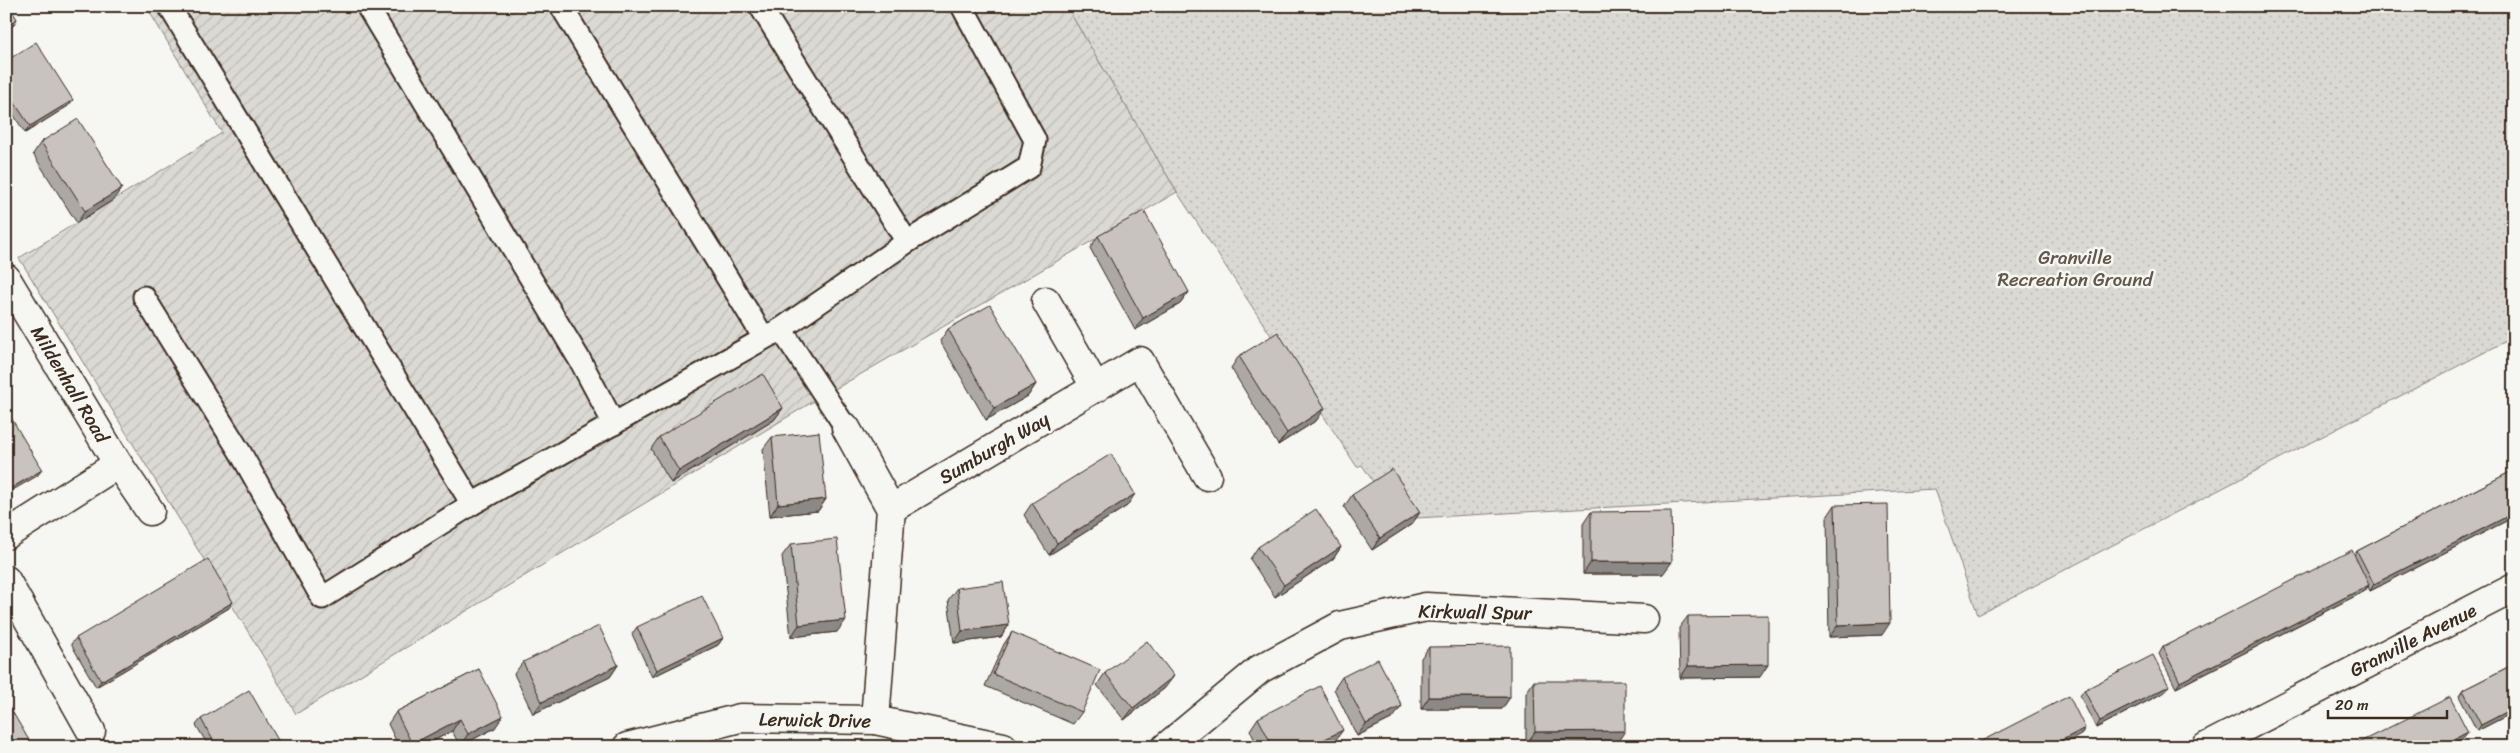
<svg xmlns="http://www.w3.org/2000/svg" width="2520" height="753" viewBox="0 0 2520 753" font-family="Sriracha,sans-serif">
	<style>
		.park { fill: url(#park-dots); stroke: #8a8278 }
		.garden { fill: url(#garden-furrows); stroke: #8a8278 }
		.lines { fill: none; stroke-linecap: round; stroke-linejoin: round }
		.lane-casing { stroke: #3b2a1e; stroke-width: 25 }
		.street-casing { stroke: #3b2a1e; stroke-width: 31 }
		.lane { stroke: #f6f6f2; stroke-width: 21 }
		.street { stroke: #f6f6f2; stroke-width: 28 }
		.wall { fill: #aca8a3; stroke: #3b2a1e }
		.shaded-wall { fill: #8c8885; stroke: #3b2a1e }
		.building { fill: #c8c3be; stroke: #3b2a1e }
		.labels { text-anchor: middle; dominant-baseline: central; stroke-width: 5; stroke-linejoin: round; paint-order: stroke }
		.park-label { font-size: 19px; fill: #63564b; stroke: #f6f6f2 }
		.street-label { font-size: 19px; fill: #3b2a1e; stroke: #f6f6f2 }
	</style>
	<defs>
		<pattern id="park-dots" width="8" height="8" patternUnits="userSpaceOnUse" patternTransform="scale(1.25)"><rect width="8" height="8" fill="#dad9d3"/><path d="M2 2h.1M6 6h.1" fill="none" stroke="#bcbab5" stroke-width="1.8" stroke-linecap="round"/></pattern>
		<pattern id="garden-furrows" width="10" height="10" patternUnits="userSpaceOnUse" patternTransform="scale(1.25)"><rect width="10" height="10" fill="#dad9d3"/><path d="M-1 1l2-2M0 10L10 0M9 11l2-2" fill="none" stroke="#bcbab5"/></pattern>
	</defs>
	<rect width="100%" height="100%" fill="#f6f6f2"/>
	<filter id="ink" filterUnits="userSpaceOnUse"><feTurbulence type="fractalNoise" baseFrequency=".02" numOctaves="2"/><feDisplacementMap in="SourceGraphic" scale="10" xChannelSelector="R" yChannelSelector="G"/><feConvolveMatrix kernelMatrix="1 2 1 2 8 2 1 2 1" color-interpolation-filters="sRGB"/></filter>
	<g filter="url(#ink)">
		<polygon class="park" points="1066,6 2514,6 2514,337 1978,615 1935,489 1398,519 1362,465 1357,467 1177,192"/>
		<polygon class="garden" points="146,6 1066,6 1177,192 809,404 296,714 263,656 19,258 222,133"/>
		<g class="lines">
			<g class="lane-casing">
				<g id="lane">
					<polyline points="169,6 472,504"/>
					<polyline points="367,6 581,362 614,424"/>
					<polyline points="561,6 764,338"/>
					<polyline points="760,6 907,242"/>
					<polyline points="144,297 240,452 322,598 472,504 781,329 846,428"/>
					<polyline points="781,329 907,242 1029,167 1035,140 962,6"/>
				</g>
			</g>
			<g class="street-casing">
				<g id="street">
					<polyline points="6,278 118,464 150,511"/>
					<polyline points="1046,301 1096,388"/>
					<polyline points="846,428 891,509 875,720"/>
					<polyline points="891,509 1140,361 1207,476"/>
					<polyline points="6,535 118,464"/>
					<polyline points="6,580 91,731"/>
					<polyline points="627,747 740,718 875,720 1003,747"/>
					<polyline points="1166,747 1260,669 1340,626 1426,607 1644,619"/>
					<polyline points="2206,747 2514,588"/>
				</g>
			</g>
			<use href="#lane" class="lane"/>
			<use href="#street" class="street"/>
		</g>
		<g class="wall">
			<polygon points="6,61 68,106 25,133 6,103"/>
			<polygon points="41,142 113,200 77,223 33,154"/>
			<polygon points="1098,236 1189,292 1180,304 1135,330 1090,248"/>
			<polygon points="948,329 1036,384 1028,396 986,420 940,341"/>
			<polygon points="1239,356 1317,420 1278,445 1231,368"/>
			<polygon points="783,408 774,420 671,483 651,449 659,437"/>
			<polygon points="772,437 826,499 818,511 770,516 763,449"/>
			<polygon points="2514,470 2514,517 2370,591 2368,586 2365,591 2176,688 2159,654 2163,647 2354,555 2357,551"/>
			<polygon points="1352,495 1420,512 1412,524 1372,550 1344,507"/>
			<polygon points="1032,503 1127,506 1049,555 1024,515"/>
			<polygon points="1835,505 1882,635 1829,637 1827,517"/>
			<polygon points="1591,512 1663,574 1583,574 1583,524"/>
			<polygon points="791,544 837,632 791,637 782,556"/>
			<polygon points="1258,547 1341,547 1333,559 1275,597 1250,559"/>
			<polygon points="957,588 1009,625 1001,637 954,643 948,600"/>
			<polygon points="229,608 96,687 71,644 76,638"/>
			<polygon points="1688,616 1760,677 1680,678 1679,628"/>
			<polygon points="637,627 723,638 718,645 652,677 632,634"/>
			<polygon points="1012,632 1082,712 1073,724 985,686 1004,644"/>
			<polygon points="1429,647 1510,697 1502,709 1421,709 1421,658"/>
			<polygon points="523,662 618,665 610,677 533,714 514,674"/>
			<polygon points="2514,664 2514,712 2477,731 2459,696 2463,690"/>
			<polygon points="479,669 495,728 460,746 452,731 422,747 399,747 388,724 396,712"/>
			<polygon points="1105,673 1165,688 1124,720 1097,685"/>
			<polygon points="1342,677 1393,718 1357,736 1334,689"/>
			<polygon points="1534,681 1617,743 1526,744 1526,693"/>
			<polygon points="2084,690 2165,692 2096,728 2080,696"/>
			<polygon points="1258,718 1334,742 1324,747 1258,747 1250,730"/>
			<polygon points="201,719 282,747 209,747 196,725"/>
		</g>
		<g class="shaded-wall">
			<polygon points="17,19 13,26 6,30 6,26"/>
			<polygon points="73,100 68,106 25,133 30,126"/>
			<polygon points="122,188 113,200 77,223 85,211"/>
			<polygon points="1189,292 1180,304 1135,330 1143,318"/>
			<polygon points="1036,384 1028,396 986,420 994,408"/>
			<polygon points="783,408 774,420 671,483 679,471"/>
			<polygon points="1325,408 1317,420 1278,445 1287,433"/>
			<polygon points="42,470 37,476 6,494 6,491"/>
			<polygon points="1135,494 1127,506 1049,555 1057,543"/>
			<polygon points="826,499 818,511 770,516 778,504"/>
			<polygon points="1420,512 1412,524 1372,550 1380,538"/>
			<polygon points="2514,513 2514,517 2370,591 2374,584"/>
			<polygon points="1341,547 1333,559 1275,597 1284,585"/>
			<polygon points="1591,562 1672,562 1663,574 1583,574"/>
			<polygon points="2369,585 2365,591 2176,688 2180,682"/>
			<polygon points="233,602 229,608 96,687 101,681"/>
			<polygon points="846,620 837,632 791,637 799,625"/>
			<polygon points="1890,623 1882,635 1829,637 1838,625"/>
			<polygon points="1009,625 1001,637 954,643 962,631"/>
			<polygon points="723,638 718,645 652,677 657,670"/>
			<polygon points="618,665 610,677 533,714 542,702"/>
			<polygon points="1768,665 1760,677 1680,678 1688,666"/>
			<polygon points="1174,676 1165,688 1124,720 1133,708"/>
			<polygon points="2169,686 2165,692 2096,728 2100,721"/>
			<polygon points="1429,697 1510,697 1502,709 1421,709"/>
			<polygon points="1402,706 1393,718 1357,736 1366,724"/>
			<polygon points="2514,708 2514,712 2477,731 2481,725"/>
			<polygon points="503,716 495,728 460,746 468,734"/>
			<polygon points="460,719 452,731 422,747 411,747 412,744"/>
			<polygon points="2085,728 2081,735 2057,747 2049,747"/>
			<polygon points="1343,730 1334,742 1324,747 1309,747"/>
			<polygon points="1625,731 1617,743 1526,744 1535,732"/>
			<polygon points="2468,732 2463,738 2447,747 2439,747"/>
		</g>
		<g class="building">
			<polygon points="6,6 9,6 17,19 6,26"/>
			<polygon points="36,42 73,100 30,126 6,90 6,61"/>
			<polygon points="78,119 122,188 85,211 41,142"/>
			<polygon points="1144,211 1189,292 1143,318 1098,236"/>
			<polygon points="990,305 1036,384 994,408 948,329"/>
			<polygon points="1278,332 1325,408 1287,433 1239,356"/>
			<polygon points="763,374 783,408 679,471 659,437"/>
			<polygon points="6,409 42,470 6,491"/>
			<polygon points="819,432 826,499 778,504 772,437"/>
			<polygon points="1111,454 1135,494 1057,543 1032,503"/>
			<polygon points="1392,469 1420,512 1380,538 1352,495"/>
			<polygon points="2514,470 2514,513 2374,584 2357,551"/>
			<polygon points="1888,504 1890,623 1838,625 1835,505"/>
			<polygon points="1316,509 1341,547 1284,585 1258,547"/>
			<polygon points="1671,511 1672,562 1591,562 1591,512"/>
			<polygon points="837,539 846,620 799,625 791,544"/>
			<polygon points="2352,550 2369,585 2180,682 2163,647"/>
			<polygon points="208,559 233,602 101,681 76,638"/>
			<polygon points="1003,582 1009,625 962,631 957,588"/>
			<polygon points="702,596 723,638 657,670 637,627"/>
			<polygon points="1768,615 1768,665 1688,666 1688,616"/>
			<polygon points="599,626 618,665 542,702 523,662"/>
			<polygon points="1012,632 1100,670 1082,712 993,674"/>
			<polygon points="1147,641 1174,676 1133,708 1105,673"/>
			<polygon points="1510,646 1510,697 1429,697 1429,647"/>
			<polygon points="2153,655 2169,686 2100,721 2084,690"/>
			<polygon points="1378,659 1402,706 1366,724 1342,677"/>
			<polygon points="2514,664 2514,708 2481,725 2463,690"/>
			<polygon points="479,669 503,716 468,734 460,719 412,744 396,712"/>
			<polygon points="1534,681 1625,681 1625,731 1535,732"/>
			<polygon points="1320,686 1343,730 1309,747 1273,747 1258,718"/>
			<polygon points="249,690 282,747 217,747 201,719"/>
			<polygon points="2069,696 2085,728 2049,747 1970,747"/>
			<polygon points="2450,697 2468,732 2439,747 2350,747"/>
			<polygon points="6,701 33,747 6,747"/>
		</g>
	</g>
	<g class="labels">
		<g class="park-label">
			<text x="2075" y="257">Granville<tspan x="2075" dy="22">Recreation Ground</tspan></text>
		</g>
		<g class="street-label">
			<text transform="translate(70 384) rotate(59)">Mildenhall Road</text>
			<text transform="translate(994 448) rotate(-30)">Sumburgh Way</text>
			<text transform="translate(1475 612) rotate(1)">Kirkwall Spur</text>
			<text transform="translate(2413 640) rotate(-27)">Granville Avenue</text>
			<text transform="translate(815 720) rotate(1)">Lerwick Drive</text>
		</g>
	</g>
	<rect width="2520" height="753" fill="none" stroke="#f6f6f2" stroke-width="25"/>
	<rect x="12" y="12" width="2495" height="728" fill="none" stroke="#3b2a1e" stroke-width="2" filter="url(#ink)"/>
	<path d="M2328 710v8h119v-8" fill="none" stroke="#3b2a1e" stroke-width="2.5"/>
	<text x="2335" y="710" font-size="15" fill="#3b2a1e" stroke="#f6f6f2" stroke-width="4" paint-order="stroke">20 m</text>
</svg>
